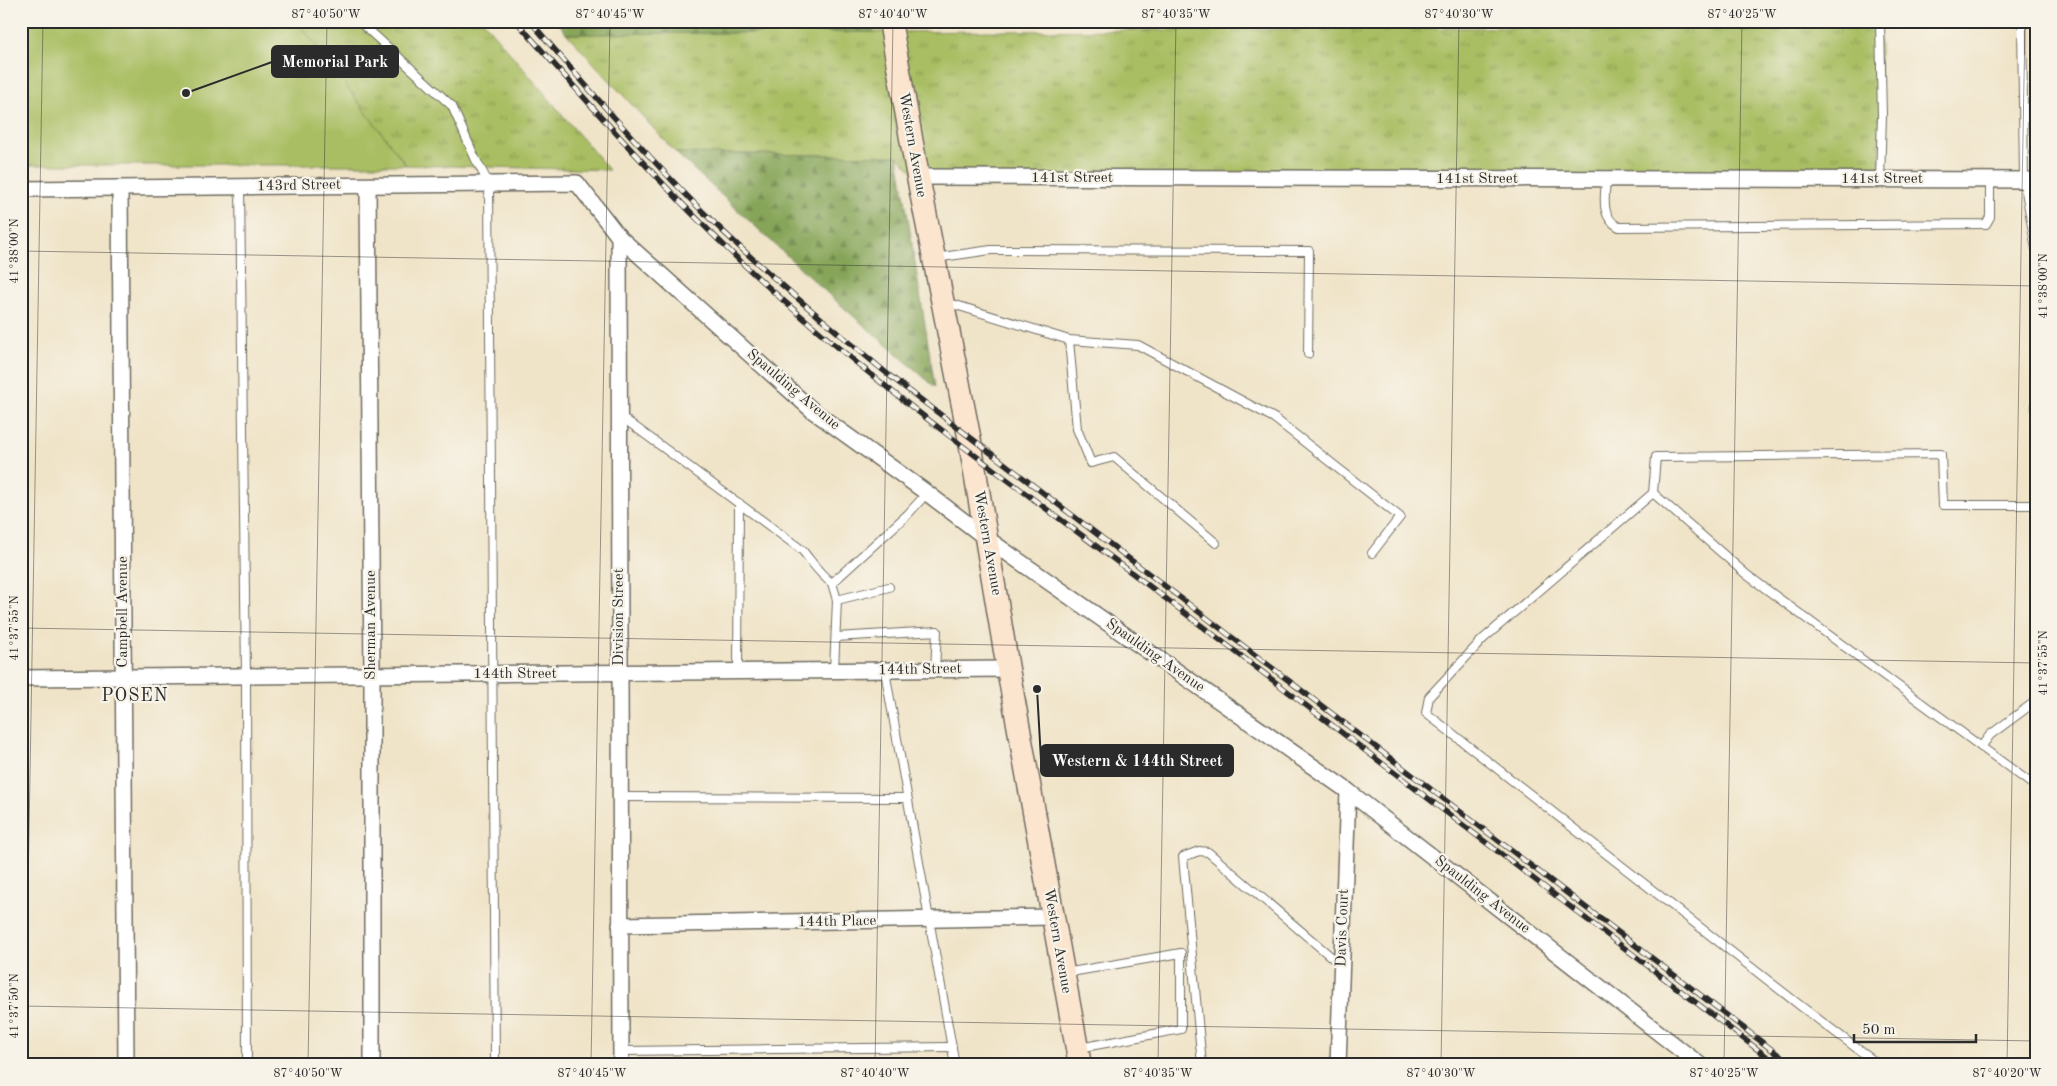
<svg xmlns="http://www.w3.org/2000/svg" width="2057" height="1086" viewBox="0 0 2057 1086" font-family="'Old Standard TT',serif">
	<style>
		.grass { fill: url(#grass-tufts); stroke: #6a7446 }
		.forest { fill: url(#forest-firs); stroke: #586842 }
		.park { fill: #a9be62; stroke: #6a7446 }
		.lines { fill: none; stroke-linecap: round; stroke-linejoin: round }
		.service-casing { stroke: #706c62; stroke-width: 10 }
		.minor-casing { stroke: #706c62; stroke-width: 18 }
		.secondary-casing { stroke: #706c62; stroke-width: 25 }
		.service { stroke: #fff; stroke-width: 8 }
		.minor { stroke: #fff; stroke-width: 15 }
		.secondary { stroke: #fce5cf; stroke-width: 22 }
		.rail-casing { stroke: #2b2b2b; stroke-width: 5.5 }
		.rail { stroke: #f7f3e8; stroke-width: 4; stroke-dasharray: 11; stroke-linecap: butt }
		.ticks { fill: none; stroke: #2b2b2b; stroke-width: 1; stroke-opacity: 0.45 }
		.labels { text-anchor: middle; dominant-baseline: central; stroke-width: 4.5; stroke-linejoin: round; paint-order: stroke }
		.street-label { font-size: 15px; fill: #2b2b2b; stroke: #f7f3e8 }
		.quarter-label { font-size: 18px; letter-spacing: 1px; fill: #2b2b2b; stroke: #f7f3e8 }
		.leader { fill: none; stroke: #2b2b2b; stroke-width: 2 }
		.callout-dot { fill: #2b2b2b; stroke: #f7f3e8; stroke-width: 2 }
		.callout { fill: #2b2b2b; stroke: #2b2b2b; stroke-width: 2 }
		.callout-label { font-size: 16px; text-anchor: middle; font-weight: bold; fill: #fff }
		.neatline { fill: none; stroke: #2b2b2b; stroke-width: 2 }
		.ticks-label { font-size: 12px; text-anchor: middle; fill: #2b2b2b }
	</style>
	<defs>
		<pattern id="grass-tufts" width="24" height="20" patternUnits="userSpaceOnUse" patternTransform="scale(1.25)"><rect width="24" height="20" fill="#a9be62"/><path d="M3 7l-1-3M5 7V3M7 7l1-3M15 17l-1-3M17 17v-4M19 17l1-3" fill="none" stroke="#8a9b51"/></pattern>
		<pattern id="forest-firs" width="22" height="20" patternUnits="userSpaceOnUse" patternTransform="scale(1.25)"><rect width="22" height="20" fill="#86a558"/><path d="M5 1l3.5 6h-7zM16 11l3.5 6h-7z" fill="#6e8749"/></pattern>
	</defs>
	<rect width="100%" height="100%" fill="#f7f3e8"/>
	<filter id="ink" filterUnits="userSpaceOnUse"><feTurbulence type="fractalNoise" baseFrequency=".02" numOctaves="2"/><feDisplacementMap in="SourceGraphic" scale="10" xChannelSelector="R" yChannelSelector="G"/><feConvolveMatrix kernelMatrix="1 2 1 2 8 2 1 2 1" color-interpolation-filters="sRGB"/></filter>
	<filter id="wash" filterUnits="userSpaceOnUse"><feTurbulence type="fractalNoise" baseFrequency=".0096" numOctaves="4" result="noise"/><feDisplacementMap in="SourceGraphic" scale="20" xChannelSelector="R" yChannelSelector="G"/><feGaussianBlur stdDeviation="1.12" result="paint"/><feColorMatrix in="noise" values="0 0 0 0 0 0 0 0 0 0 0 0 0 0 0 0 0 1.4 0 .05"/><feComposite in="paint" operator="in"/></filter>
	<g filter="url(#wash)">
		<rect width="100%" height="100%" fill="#f0e4c8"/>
		<g class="grass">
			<polygon points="297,21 483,21 609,170 406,165"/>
			<polygon points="1880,25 1880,179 918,177 898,156 676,153 567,34"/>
		</g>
		<g class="forest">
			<polygon points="557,21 870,21 874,32 567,34"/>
			<polygon points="676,153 898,156 935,387 836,301"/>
		</g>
		<polygon class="park" points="21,21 297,21 406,165 21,165"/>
	</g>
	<g filter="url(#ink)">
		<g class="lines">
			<g class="service-casing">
				<g id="service">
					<polyline points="359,21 452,106 475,158 489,184 495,1065"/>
					<polyline points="1880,21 1882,116 1880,179"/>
					<polyline points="2022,21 2024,180 2036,249"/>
					<path d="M1606,179c-1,19 -6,38 13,48l367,-3 4,-7v-37"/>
					<polyline points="240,187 246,676 247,1065"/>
					<polyline points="935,258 991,250 1309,251 1308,354"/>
					<polyline points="946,302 1069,340 1138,345 1274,418 1400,517 1372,553"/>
					<polyline points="1069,340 1077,429 1091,463 1114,457 1216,543"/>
					<polyline points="2036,350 2036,436"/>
					<path d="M619,415l183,135c10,12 18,25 30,33"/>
					<polyline points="1653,493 1747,575 2036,787"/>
					<polyline points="837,600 889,587"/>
					<polyline points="836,637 937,631 935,670"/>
					<polyline points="834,671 837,600 832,583 908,514 927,493"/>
					<polyline points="885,671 955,1065"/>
					<polyline points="738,672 739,503"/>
					<polyline points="1981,747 1990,735 2036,701"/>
					<polyline points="620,797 907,798"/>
					<polyline points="1065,973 1181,953 1181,1029 1079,1048"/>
					<polyline points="621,1051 952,1047"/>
					<polyline points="1202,1065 1183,857 1199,851 1208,852 1342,966"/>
					<polyline points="1879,1065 1802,1007 1426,713 1429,697 1483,639 1653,493 1656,457 1941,454 1943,505 2036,505"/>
				</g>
			</g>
			<g class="minor-casing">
				<g id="minor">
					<polyline points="918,177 2036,180"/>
					<polyline points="368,186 372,675 372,1065"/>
					<polyline points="21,189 577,183 619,237 621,1065"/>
					<polyline points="120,189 126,1065"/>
					<polyline points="619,237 813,411 927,493 986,538 1348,791 1700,1065"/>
					<polyline points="21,678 1008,669"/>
					<polyline points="620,925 1053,917"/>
					<polyline points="1338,1065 1348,791"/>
				</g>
			</g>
			<g class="secondary-casing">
				<polyline id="secondary" points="890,21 918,177 969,436 1008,669 1080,1065"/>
			</g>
			<use href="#service" class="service"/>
			<use href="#minor" class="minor"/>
			<use href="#secondary" class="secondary"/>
			<g class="rail-casing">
				<g id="rail">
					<path d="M516,21c77,87 152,173 237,252 123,114 262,211 395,312 210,160 420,320 630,480"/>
					<path d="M530,21c56,65 112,130 173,191 59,58 123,111 187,164l902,689"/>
				</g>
			</g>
			<use href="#rail" class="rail"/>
		</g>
	</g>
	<path class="ticks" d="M21,251l2015,35M21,628l2015,35M21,1006l2015,35M25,1065l18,-1044M308,1065l19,-1044M591,1065l19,-1044M875,1065l18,-1044M1158,1065l18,-1044M1441,1065l18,-1044M1724,1065l18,-1044M2007,1065l18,-1044"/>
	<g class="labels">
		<g class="street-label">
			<text transform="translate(912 145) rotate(80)">Western Avenue</text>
			<text x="1072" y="178">141st Street</text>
			<text x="1477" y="179">141st Street</text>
			<text x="1882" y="179">141st Street</text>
			<text transform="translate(299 186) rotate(-1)">143rd Street</text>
			<text transform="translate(793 390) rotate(40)">Spaulding Avenue</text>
			<text transform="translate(987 543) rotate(80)">Western Avenue</text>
			<text transform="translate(123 612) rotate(-90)">Campbell Avenue</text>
			<text transform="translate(619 617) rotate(-90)">Division Street</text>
			<text transform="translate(371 625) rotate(-90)">Sherman Avenue</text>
			<text transform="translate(1155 656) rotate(35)">Spaulding Avenue</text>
			<text transform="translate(920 670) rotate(-1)">144th Street</text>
			<text x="515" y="674">144th Street</text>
			<text transform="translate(1482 895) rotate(38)">Spaulding Avenue</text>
			<text transform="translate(837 922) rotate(-1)">144th Place</text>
			<text transform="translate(1343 928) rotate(-88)">Davis Court</text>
			<text transform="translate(1057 941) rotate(80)">Western Avenue</text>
		</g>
		<g class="quarter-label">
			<text x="135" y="696">POSEN</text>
		</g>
	</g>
	<path class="leader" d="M186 93L272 62M1037 689L1041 760"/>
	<g class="callout-dot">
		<circle cx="186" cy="93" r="5"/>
		<circle cx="1037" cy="689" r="5"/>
	</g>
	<g class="callout">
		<rect x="272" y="46" width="126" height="31" rx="5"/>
		<rect x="1041" y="745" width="192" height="31" rx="5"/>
	</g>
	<g class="callout-label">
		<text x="335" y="67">Memorial Park</text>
		<text x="1137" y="766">Western &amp; 144th Street</text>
	</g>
	<rect width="2057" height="1086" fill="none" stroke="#f7f3e8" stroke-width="55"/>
	<path d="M1854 1034v8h122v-8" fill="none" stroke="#2b2b2b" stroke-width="2.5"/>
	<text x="1862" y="1034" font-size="15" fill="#2b2b2b" stroke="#f7f3e8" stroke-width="4" paint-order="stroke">50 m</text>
	<rect x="28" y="28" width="2002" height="1030" class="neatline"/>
	<g class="ticks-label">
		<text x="326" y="18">87°40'50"W</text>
		<text x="610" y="18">87°40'45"W</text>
		<text x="893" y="18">87°40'40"W</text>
		<text x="1176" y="18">87°40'35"W</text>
		<text x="1459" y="18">87°40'30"W</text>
		<text x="1742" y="18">87°40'25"W</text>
		<text transform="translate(14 251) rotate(-90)" y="4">41°38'00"N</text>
		<text transform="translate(2043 286) rotate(-90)" y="4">41°38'00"N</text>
		<text transform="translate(14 628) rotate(-90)" y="4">41°37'55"N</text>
		<text transform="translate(2043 663) rotate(-90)" y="4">41°37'55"N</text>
		<text transform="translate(14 1006) rotate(-90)" y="4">41°37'50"N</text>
		<text x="308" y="1077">87°40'50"W</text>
		<text x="592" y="1077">87°40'45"W</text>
		<text x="875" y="1077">87°40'40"W</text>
		<text x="1158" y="1077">87°40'35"W</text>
		<text x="1441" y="1077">87°40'30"W</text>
		<text x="1724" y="1077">87°40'25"W</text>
		<text x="2007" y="1077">87°40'20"W</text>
	</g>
</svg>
